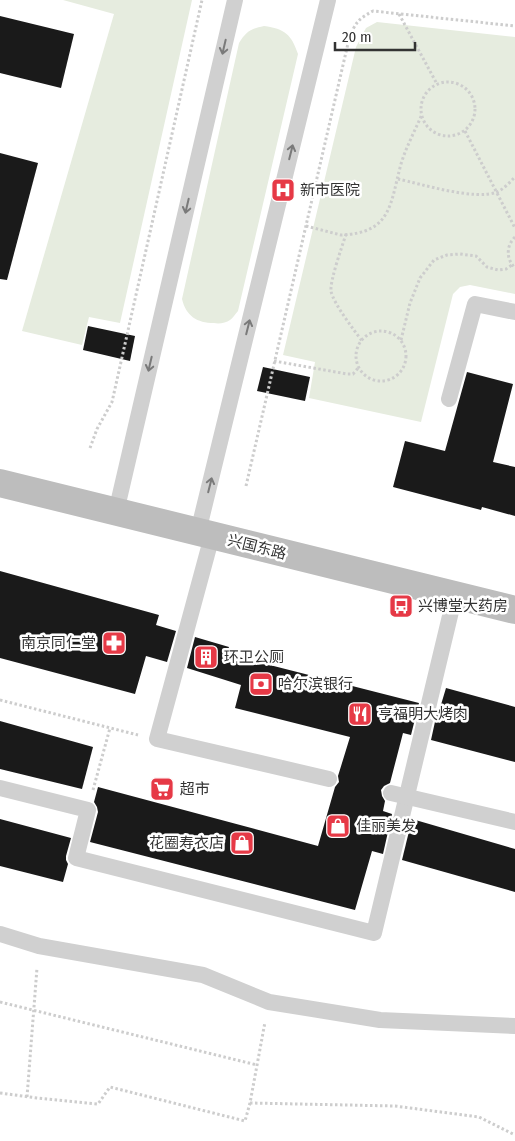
<svg xmlns="http://www.w3.org/2000/svg" width="515" height="1141" viewBox="0 0 515 1141" font-family="'Fira Sans Condensed','Noto Sans SC',sans-serif">
	<style>
		.green { fill: #e6ecdf }
		.building { fill: #1a1a1a }
		.lines { fill: none; stroke-linecap: round; stroke-linejoin: round }
		.path { stroke: #cdcdcd; stroke-width: 3; stroke-dasharray: 2.5 2.5; stroke-linecap: butt }
		.service { stroke: #d0d0d0; stroke-width: 16 }
		.secondary { stroke: #bdbdbd; stroke-width: 28 }
		.oneway { stroke: #7a7a7a }
		.labels { text-anchor: middle; dominant-baseline: central; stroke-width: 5; stroke-linejoin: round; paint-order: stroke }
		.poi-label { font-size: 15px; fill: #333; stroke: #fff; text-anchor: start }
		.street-label { font-size: 15px; fill: #333; stroke: #fff }
	</style>
	<rect width="100%" height="100%" fill="#fff"/>
	<g class="green">
		<polygon points="63,0 192,0 120,323 89,317 82,345 22,331 114,14"/>
		<polygon points="377,22 515,37 515,294 470,285 460,287 453,294 421,422 309,398 315,362 283,355 356,47 366,28"/>
		<path d="M264,26c21,3 27,8 34,28l-60,257c-3,3 -5,7 -8,9 -4,3 -11,4 -16,3 -17,0 -28,-7 -32,-24l57,-256c7,-11 11,-14 25,-17z"/>
	</g>
	<g class="building">
		<polygon points="0,16 74,34 61,88 0,73"/>
		<polygon points="0,153 38,163 7,280 0,279"/>
		<polygon points="88,326 135,336 130,361 83,350"/>
		<polygon points="263,367 310,377 305,401 257,391"/>
		<polygon points="467,372 513,384 493,462 515,467 515,516 482,507 481,510 393,487 405,441 445,451"/>
		<polygon points="0,571 159,615 156,625 176,631 167,662 146,656 135,694 0,658"/>
		<polygon points="195,637 229,647 227,654 419,703 411,735 403,733 390,783 384,786 381,790 382,796 385,801 383,811 392,814 383,854 372,851 355,910 90,842 98,812 97,807 94,802 98,787 318,846 335,787 339,782 338,776 350,737 235,708 241,685 187,668"/>
		<polygon points="446,688 515,707 515,762 431,740 438,708 440,708"/>
		<polygon points="0,721 93,747 82,789 0,769"/>
		<polygon points="0,819 71,838 66,856 66,860 68,864 63,882 0,866"/>
		<polygon points="412,819 515,849 515,892 402,860"/>
	</g>
	<g class="lines">
		<g class="path">
			<polyline points="399,14 437,84"/>
			<circle cx="448" cy="109" r="27"/>
			<polyline points="465,131 515,228"/>
			<path d="M398,179c23,5 78,22 99,13 7,-3 13,-10 18,-15"/>
			<path d="M306,226l35,9c51,-2 49,-31 60,-71 5,-17 14,-33 21,-50"/>
			<path d="M346,234c-4,13 -16,46 -15,57 2,12 23,39 31,50"/>
			<path d="M515,237c-9,9 -9,22 0,31"/>
			<circle cx="381" cy="356" r="25"/>
			<polyline points="401,340 410,303 420,278 434,260 447,255 460,254 476,256 487,267 498,270 506,269 512,265"/>
			<polyline points="274,361 347,374 353,374 359,367"/>
			<polyline points="90,448 97,429 112,402 202,0"/>
			<path d="M246,486l103,-447c6,-16 9,-20 24,-28l142,15"/>
			<polyline points="0,700 138,735"/>
			<polyline points="93,790 110,728"/>
			<polyline points="0,1002 257,1065"/>
			<polyline points="0,1093 37,1098 98,1104 110,1087 245,1121 250,1103 265,1022"/>
			<polyline points="27,1097 37,968"/>
			<polyline points="250,1103 395,1106 479,1117 515,1135"/>
		</g>
		<g class="service">
			<polyline points="449,399 475,304 515,312"/>
			<polyline points="116,512 235,0"/>
			<polyline points="198,532 328,0"/>
			<polyline points="212,536 157,739 329,779"/>
			<polyline points="0,788 88,810 76,858 374,933 455,595"/>
			<polyline points="391,793 515,822"/>
			<polyline points="0,934 39,946 203,975 269,1002 380,1020 515,1026"/>
		</g>
		<polyline class="secondary" points="0,483 515,610"/>
	</g>
	<defs><path id="oneway-shaft" d="M-6 0H5M1.5-3L5.5 0L1.5 3" fill="none" stroke-width="1.6" stroke-linecap="round" stroke-linejoin="round" transform="scale(1.25)"/></defs>
	<g class="oneway">
		<use href="#oneway-shaft" transform="translate(224 47) rotate(103)"/>
		<use href="#oneway-shaft" transform="translate(291 152) rotate(-76)"/>
		<use href="#oneway-shaft" transform="translate(187 206) rotate(103)"/>
		<use href="#oneway-shaft" transform="translate(248 327) rotate(-76)"/>
		<use href="#oneway-shaft" transform="translate(150 364) rotate(103)"/>
		<use href="#oneway-shaft" transform="translate(210 485) rotate(-76)"/>
	</g>
	<defs>
		<g id="hospital-square" transform="scale(1.25)"><rect x="-9" y="-9" width="18" height="18" rx="4" fill="#e63946" stroke="#fff"/><path d="M-5-5h3v3.5h4V-5h3V5h-3V1.5h-4V5h-3Z" fill="#fff"/></g>
		<g id="bus-square" transform="scale(1.25)"><rect x="-9" y="-9" width="18" height="18" rx="4" fill="#e63946" stroke="#fff"/><path d="M-5-6H5V4H4V6H2V4H-2V6H-4V4H-5ZM-3.5-4V0h7V-4ZM-3.5 1.2v1.5H-2V1.2ZM2 1.2v1.5H3.5V1.2Z" fill="#fff"/></g>
		<g id="pharmacy-square" transform="scale(1.25)"><rect x="-9" y="-9" width="18" height="18" rx="4" fill="#e63946" stroke="#fff"/><path d="M-2-6h4v4h4v4h-4v4h-4v-4h-4v-4h4Z" fill="#fff"/></g>
		<g id="building-square" transform="scale(1.25)"><rect x="-9" y="-9" width="18" height="18" rx="4" fill="#e63946" stroke="#fff"/><path d="M-4-6H4V6H1V3H-1V6H-4ZM-2.5-4.3h1.7v1.8h-1.7ZM.8-4.3h1.7v1.8H.8ZM-2.5-1h1.7V.8h-1.7ZM.8-1h1.7V.8H.8Z" fill="#fff"/></g>
		<g id="bank-square" transform="scale(1.25)"><rect x="-9" y="-9" width="18" height="18" rx="4" fill="#e63946" stroke="#fff"/><path d="M-6-4H6V4H-6ZM0-2.3a2.3 2.3 0 1 0 0 4.6a2.3 2.3 0 1 0 0-4.6Z" fill="#fff"/></g>
		<g id="restaurant-square" transform="scale(1.25)"><rect x="-9" y="-9" width="18" height="18" rx="4" fill="#e63946" stroke="#fff"/><path d="M-5-6h1v4h1v-4h1v4h1v-4h1v5L-1.5 .5V6h-2V.5L-5-1ZM5-6V6H3V1.5H1.5Q1.5-4 5-6Z" fill="#fff"/></g>
		<g id="supermarket-square" transform="scale(1.25)"><rect x="-9" y="-9" width="18" height="18" rx="4" fill="#e63946" stroke="#fff"/><path d="M-6-5.5h2.5l.6 2H6L4.5 2H-2.5L-4.4-4H-6ZM-1.5 3.2a1.3 1.3 0 1 0 .1 0ZM3 3.2a1.3 1.3 0 1 0 .1 0Z" fill="#fff"/></g>
		<g id="shop-square" transform="scale(1.25)"><rect x="-9" y="-9" width="18" height="18" rx="4" fill="#e63946" stroke="#fff"/><path d="M-5-2.5h2.3a2.7 3.5 0 0 1 5.4 0H5L5.5 6h-11ZM-1.5-2.5h3a1.5 2.3 0 0 0-3 0Z" fill="#fff"/></g>
	</defs>
	<g fill-rule="evenodd">
		<use href="#hospital-square" x="283" y="190"/>
		<use href="#bus-square" x="401" y="606"/>
		<use href="#pharmacy-square" x="114" y="643"/>
		<use href="#building-square" x="206" y="657"/>
		<use href="#bank-square" x="261" y="684"/>
		<use href="#restaurant-square" x="360" y="714"/>
		<use href="#supermarket-square" x="162" y="789"/>
		<use href="#shop-square" x="338" y="826"/>
		<use href="#shop-square" x="242" y="843"/>
	</g>
	<g class="labels">
		<g class="poi-label">
			<text x="300" y="190">新市医院</text>
			<text x="418" y="606">兴博堂大药房</text>
			<text x="96" y="643" text-anchor="end">南京同仁堂</text>
			<text x="224" y="657">环卫公厕</text>
			<text x="278" y="684">哈尔滨银行</text>
			<text x="378" y="714">亨福明大烤肉</text>
			<text x="180" y="789">超市</text>
			<text x="356" y="826">佳丽美发</text>
			<text x="224" y="843" text-anchor="end">花圈寿衣店</text>
		</g>
		<g class="street-label">
			<text transform="translate(257 547) rotate(14)">兴国东路</text>
		</g>
	</g>
	<path d="M335 42v8h80v-8" fill="none" stroke="#333333" stroke-width="2.5"/>
	<text x="342" y="42" font-size="15" fill="#333333" stroke="#ffffff" stroke-width="4" paint-order="stroke">20 m</text>
</svg>
